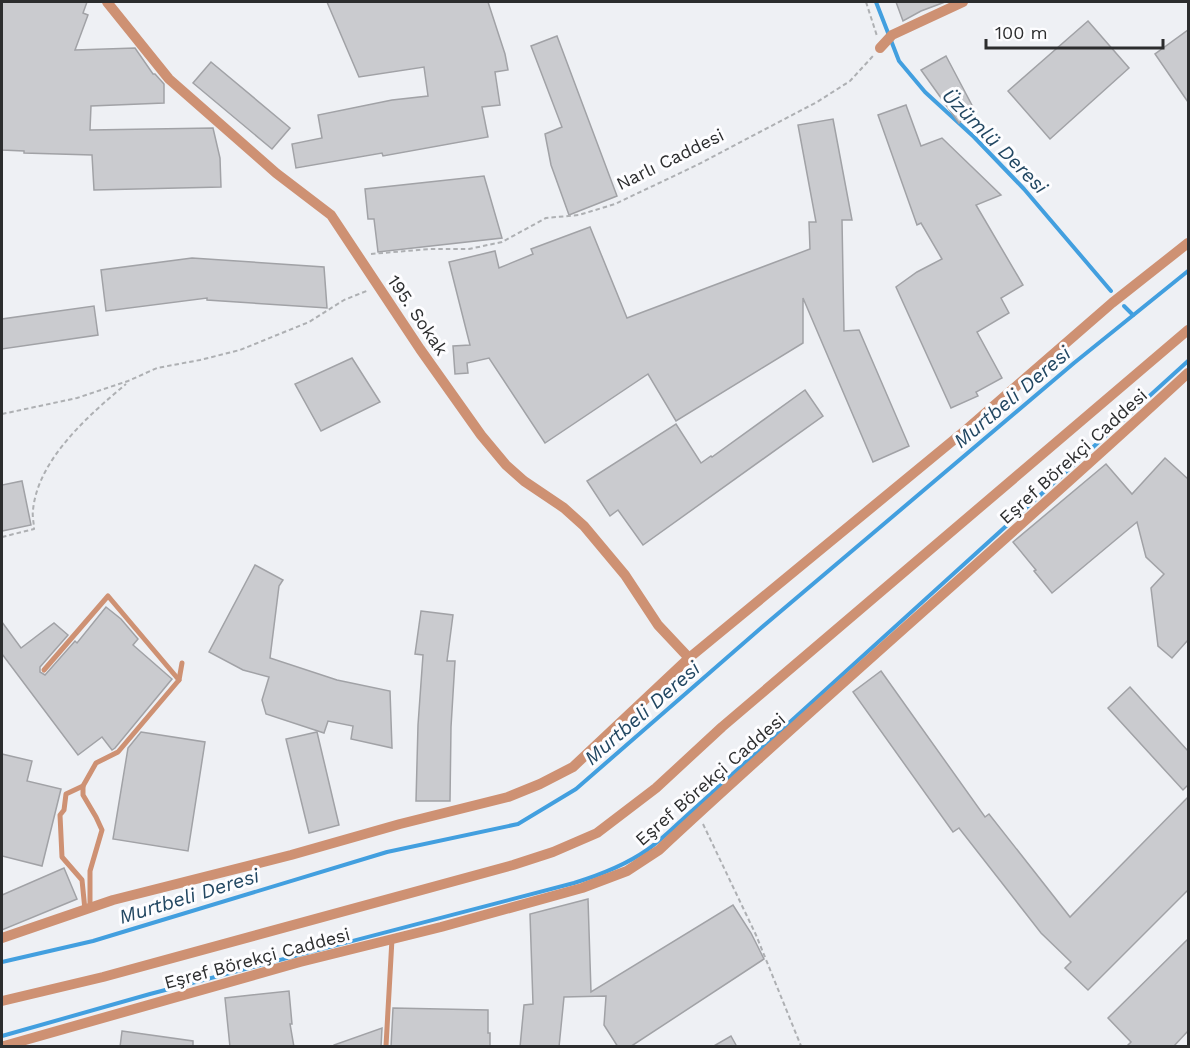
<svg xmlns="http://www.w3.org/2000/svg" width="1190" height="1048" viewBox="0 0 1190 1048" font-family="'Work Sans',sans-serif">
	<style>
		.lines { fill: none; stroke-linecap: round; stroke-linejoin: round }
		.stream { stroke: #429fdf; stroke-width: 4 }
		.building { fill: #cacbcf; stroke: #a1a2a6; stroke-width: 1.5 }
		.path { stroke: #aeb0b3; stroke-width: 2; stroke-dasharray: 4.5 3; stroke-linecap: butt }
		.lane { stroke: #ce9173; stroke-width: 5 }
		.street { stroke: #ce9173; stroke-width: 10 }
		.labels { text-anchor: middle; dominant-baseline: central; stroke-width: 6; stroke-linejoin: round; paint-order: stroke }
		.street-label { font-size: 18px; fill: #2c2d2e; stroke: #fdfdff }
		.water-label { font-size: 20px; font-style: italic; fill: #224762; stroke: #fdfdff }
	</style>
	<rect width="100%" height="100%" fill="#eef0f4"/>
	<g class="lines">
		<g class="stream">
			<polyline points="876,2 899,61 925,92 974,137 1024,189 1111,291"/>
			<polyline points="1124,306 1133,315"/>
			<polyline points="2,962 93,941 387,852 518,824 576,789 761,628 1074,363 1188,271"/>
			<path d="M2,1036l148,-42 424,-111c26,-8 50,-17 73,-33 16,-11 31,-27 46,-40l495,-449"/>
		</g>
	</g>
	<g class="building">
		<polygon points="2,2 87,2 83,13 88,15 75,50 135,48 153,74 155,74 164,84 164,103 91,106 90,130 213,128 220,158 221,187 94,190 92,155 24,153 24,151 2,150"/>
		<polygon points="327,2 488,2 505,54 508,70 495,72 500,105 482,107 488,137 383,156 382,153 296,168 292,144 322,138 318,115 392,100 428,96 424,67 359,77"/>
		<polygon points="896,2 945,2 921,11 903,21"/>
		<polygon points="1088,21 1129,68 1050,139 1008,91"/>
		<polygon points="1188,30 1188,102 1155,54"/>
		<polygon points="557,36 617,196 569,215 551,165 545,134 562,127 531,46"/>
		<polygon points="946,56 974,109 959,123 921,70"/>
		<polygon points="211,62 290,128 272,149 193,83"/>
		<polygon points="906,105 921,146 942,138 1001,195 976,205 1023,285 1001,298 1009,313 977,332 1002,378 976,392 978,396 951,408 896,287 917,272 942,259 921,223 917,225 878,115"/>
		<polygon points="833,119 852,220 842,220 844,331 859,330 909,446 873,462 803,298 803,343 676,421 648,374 545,443 489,358 467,363 468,373 455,374 453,346 470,345 449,262 495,251 499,268 533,254 531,249 590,227 627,318 810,249 809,222 816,222 798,125"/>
		<polygon points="484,176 502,238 378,252 374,219 368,219 365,189"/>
		<polygon points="192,258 324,267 327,308 207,300 207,298 106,311 101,270"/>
		<polygon points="94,306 98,335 2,349 2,319"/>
		<polygon points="352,358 380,402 321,431 295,384"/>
		<polygon points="805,390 823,416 643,545 618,510 610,516 587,481 676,424 701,463 711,456 712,457"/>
		<polygon points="1165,458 1188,479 1188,640 1172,658 1158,646 1151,588 1164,574 1146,557 1137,522 1052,593 1034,571 1036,570 1013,542 1106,464 1132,494"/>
		<polygon points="22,481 31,525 2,531 2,485"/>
		<polygon points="255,565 283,580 279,586 270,658 337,680 390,691 392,748 351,739 353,726 328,721 324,733 266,714 262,700 269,677 243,670 209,652"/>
		<polygon points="106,607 121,619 138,639 133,645 172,679 115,748 112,750 102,737 78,755 2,654 2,622 21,648 54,623 68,635 40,667 40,672 45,675 75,641 77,643"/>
		<polygon points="421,611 453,615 447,661 455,661 451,727 450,801 416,801 418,725 423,655 415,654"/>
		<polygon points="881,671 985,817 989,814 1070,917 1188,797 1188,890 1088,990 1065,968 1071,962 1041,933 959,828 953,832 853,692"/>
		<polygon points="1130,687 1188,751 1188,785 1183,790 1108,708"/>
		<polygon points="141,732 205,742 188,851 113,839 128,748"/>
		<polygon points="317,732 339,825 309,833 286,739"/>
		<polygon points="2,754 32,761 27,781 61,789 42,866 2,856"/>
		<polygon points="64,868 77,899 2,930 2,895"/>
		<polygon points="588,899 591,992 733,905 751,933 764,959 630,1047 618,1047 604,1025 606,996 564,997 559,1047 520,1047 524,1005 533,1004 530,914"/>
		<polygon points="1188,939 1188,1031 1173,1047 1126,1047 1131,1042 1108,1018"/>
		<polygon points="289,991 292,1024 290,1024 294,1047 230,1047 225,998"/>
		<polygon points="393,1008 488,1010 488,1033 490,1033 490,1047 391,1047"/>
		<polygon points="382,1028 381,1047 334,1047 334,1045"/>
		<polygon points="122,1031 193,1041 193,1047 120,1047"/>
		<polygon points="731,1036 737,1047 712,1047"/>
	</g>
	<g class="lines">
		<g class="path">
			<polyline points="866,2 877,36"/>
			<polyline points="371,254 430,249 469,249 502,242 546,218 579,215 615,204 697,165 817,102 850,81 873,56"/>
			<polyline points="2,414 77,398 128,381 157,368 200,360 240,350 309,322 344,300 369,290"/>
			<path d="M2,537l32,-8c0,-6 -2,-13 -1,-19 5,-51 56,-95 93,-126"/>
			<polyline points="703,824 756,935 801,1046"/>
		</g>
		<g class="lane">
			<polyline points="44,670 108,596 179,680"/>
			<polyline points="83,786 66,794 64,810 60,815 62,857 82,880 85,910"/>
			<polyline points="90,907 90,871 102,830 96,817 83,795 83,786 96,763 118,752 179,680 182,663"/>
			<polyline points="386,1046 392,939"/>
		</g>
		<g class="street">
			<polyline points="107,2 169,79 276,173 331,215 420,349 481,435 506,465 524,481 564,508 584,526 625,575 658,625 689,658"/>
			<polyline points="880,48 892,35 963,2"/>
			<polyline points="2,938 113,900 291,855 400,824 508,797 540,784 573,767 689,658 967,429 1112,303 1188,243"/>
			<polyline points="2,1001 103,977 513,865 553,852 597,833 656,788 722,727 1188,330"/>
			<path d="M4,1046l296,-84 141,-35 141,-39 45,-17 32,-21c174,-162 355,-316 529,-477"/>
		</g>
	</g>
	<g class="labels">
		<g class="street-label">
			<text transform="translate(670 159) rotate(-26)">Narlı Caddesi</text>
			<text transform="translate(418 315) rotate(56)">195. Sokak</text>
			<text transform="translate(1073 456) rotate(-42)">Eşref Börekçi Caddesi</text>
			<text transform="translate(710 779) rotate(-41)">Eşref Börekçi Caddesi</text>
			<text transform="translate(257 958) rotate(-15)">Eşref Börekçi Caddesi</text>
		</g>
		<g class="water-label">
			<text transform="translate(995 141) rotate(45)">Üzümlü Deresi</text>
			<text transform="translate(1012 397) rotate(-40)">Murtbeli Deresi</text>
			<text transform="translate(642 713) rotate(-41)">Murtbeli Deresi</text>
			<text transform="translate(189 896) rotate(-17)">Murtbeli Deresi</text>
		</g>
	</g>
	<rect width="1190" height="1048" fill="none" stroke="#2c2d2e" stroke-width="6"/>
	<path d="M986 39v9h177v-9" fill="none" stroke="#2c2d2e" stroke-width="3"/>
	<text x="995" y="39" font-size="18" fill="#2c2d2e" stroke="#fdfdff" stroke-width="4.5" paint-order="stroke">100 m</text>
</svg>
